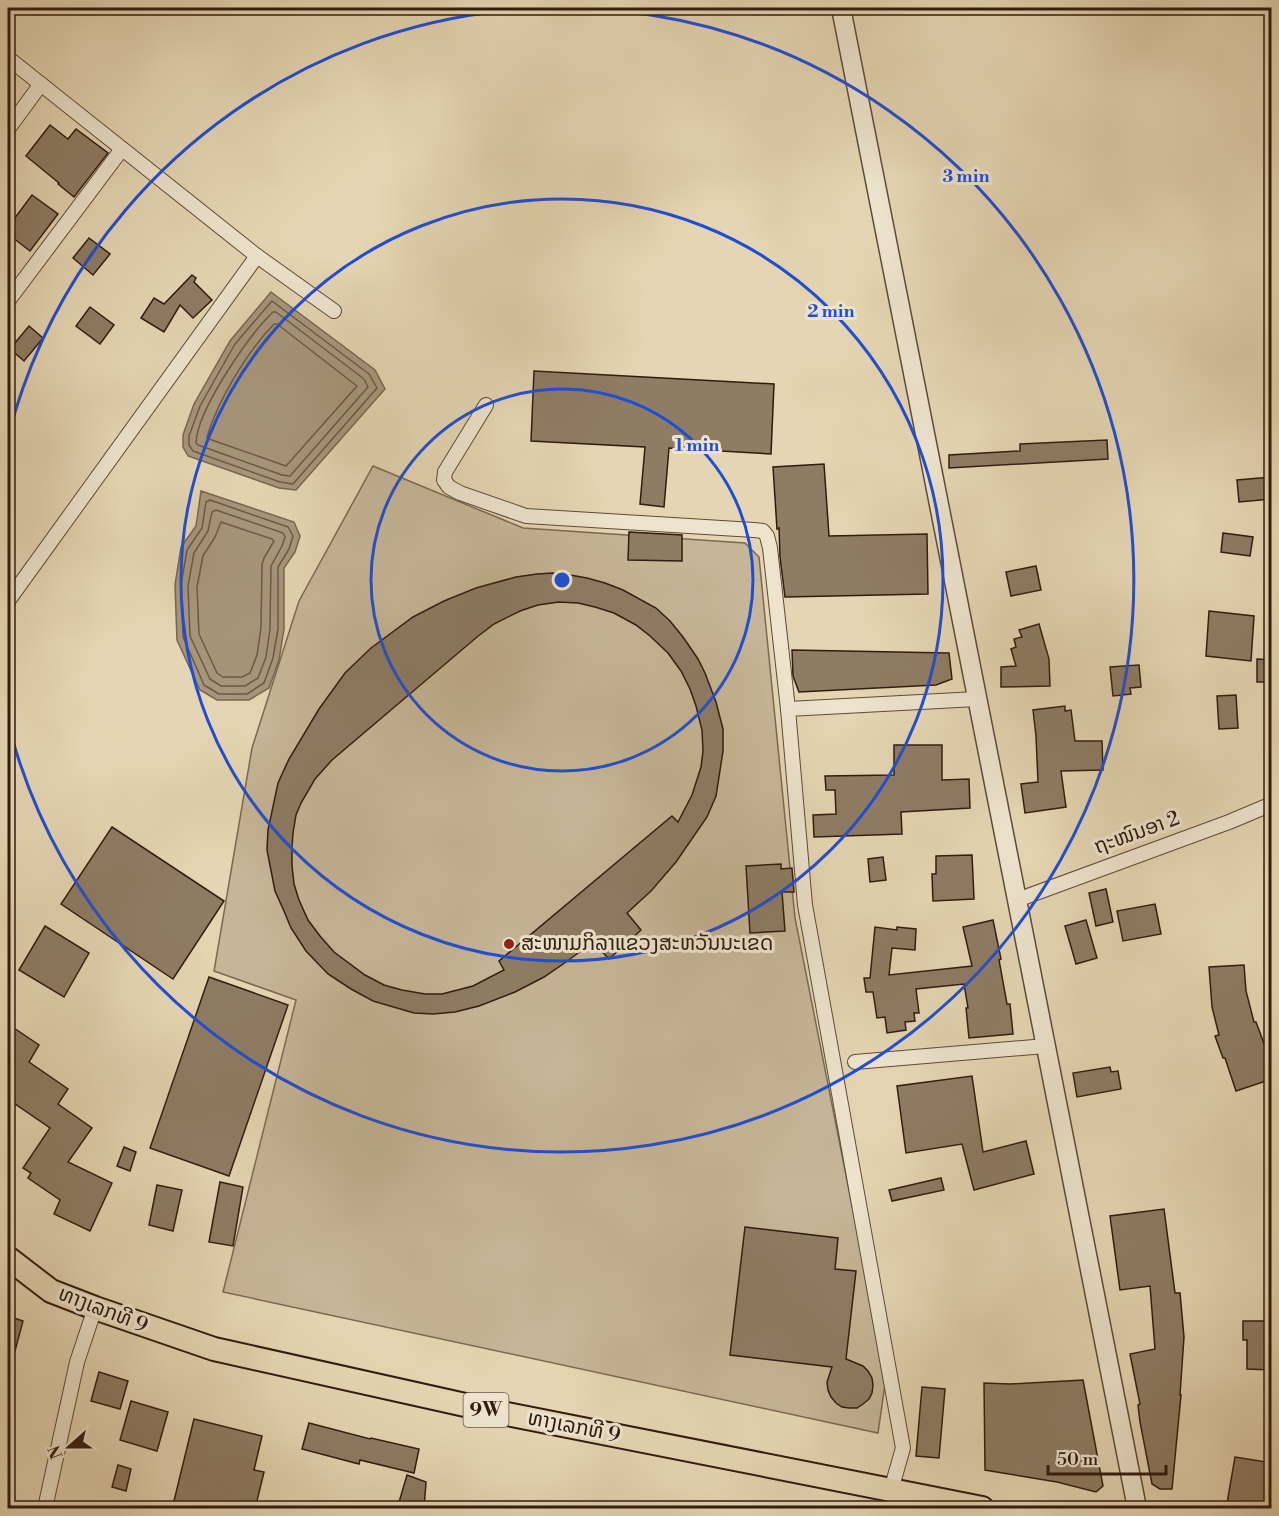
<svg xmlns="http://www.w3.org/2000/svg" width="1279" height="1516" viewBox="0 0 1279 1516" font-family="'Libre Bodoni','Noto Sans Lao',serif">
	<style>
		.green { fill: #c6b697; stroke: #7b6853; stroke-width: 1.5 }
		.water { fill: #a7967b; stroke: #776550; stroke-width: 1.5 }
		.lines { fill: none; stroke-linecap: round; stroke-linejoin: round }
		.shore { stroke: #6c5845; stroke-width: 1.5 }
		.building { fill: #8e7c64; stroke: #301b0f; stroke-width: 1.5; fill-rule: evenodd }
		.minor-casing { stroke: #5d4a38; stroke-width: 16 }
		.tertiary-casing { stroke: #5d4a38; stroke-width: 21 }
		.primary-casing { stroke: #301b0f; stroke-width: 26 }
		.minor { stroke: #eee4ce; stroke-width: 14 }
		.tertiary { stroke: #eee4ce; stroke-width: 18 }
		.primary { stroke: #e5d6b3; stroke-width: 22 }
		.ring { fill: none; stroke: #1d4ed8; stroke-width: 3 }
		.poi-dot { fill: #8f2418; stroke: #eee4ce; stroke-width: 2 }
		.labels { text-anchor: middle; dominant-baseline: central; stroke-width: 6; stroke-linejoin: round; paint-order: stroke }
		.shield { fill: #eee4ce; stroke: #695748; stroke-width: 1.5 }
		.shield-label { font-size: 20px; font-weight: bold; fill: #301b0f }
		.street-label { font-size: 21px; fill: #301b0f; stroke: #eee4ce }
		.poi-label { font-size: 21px; fill: #301b0f; stroke: #eee4ce; text-anchor: start }
		.centre { fill: #1d4ed8; stroke: #eee4ce; stroke-width: 3 }
		.ring-label { font-size: 18px; text-anchor: middle; font-weight: bold; fill: #1d4ed8; stroke: #eee4ce; stroke-width: 6; stroke-linejoin: round; paint-order: stroke }
	</style>
	<rect width="100%" height="100%" fill="#e5d6b3"/>
	<filter id="stains"><feTurbulence type="fractalNoise" baseFrequency=".00333" numOctaves="4"/><feColorMatrix values="0 0 0 0 .2 0 0 0 0 .09 0 0 0 0 .02 0 0 0 .5 -.17"/></filter>
	<radialGradient id="worn" r=".72"><stop offset=".6" stop-color="#630" stop-opacity="0"/><stop offset="1" stop-color="#630" stop-opacity=".3"/></radialGradient>
	<polygon class="green" points="373,466 523,528 745,543 759,557 795,918 886,1377 878,1433 223,1292 296,1000 214,971 252,748 299,601"/>
	<g class="water">
		<polygon points="271,292 375,370 385,389 296,490 279,488 188,456 183,447 183,435 194,404 230,341"/>
		<polygon points="201,491 294,522 300,536 295,552 284,568 284,629 279,660 269,688 249,700 217,700 200,690 177,640 175,585 181,547 196,526"/>
	</g>
	<g class="lines">
		<g class="shore">
			<polygon points="272,301 369,374 377,388 293,484 280,482 193,451 189,445 189,436 200,406 235,344"/>
			<path d="M273,312h3l88,67 4,8 -78,89 -8,-1 -84,-30 -2,-2c1,-33 53,-108 77,-131z"/>
			<path d="M274,324h3l80,62 -71,80 -77,-27 -2,-2c11,-37 40,-85 67,-113z"/>
			<polygon points="210,500 288,527 293,536 289,549 278,567 278,629 273,658 264,683 247,694 219,694 204,685 183,637 181,585 187,550 202,528 206,502"/>
			<polygon points="216,510 283,533 285,537 282,546 271,566 270,629 266,657 258,678 245,686 221,686 210,679 190,636 188,586 194,553 208,531 212,512"/>
			<polygon points="221,522 272,539 274,541 264,558 262,565 261,627 257,655 250,673 242,677 223,677 217,673 199,634 197,587 203,556 215,537"/>
		</g>
	</g>
	<g class="building">
		<polygon points="50,125 68,139 76,129 108,153 74,197 58,184 59,183 26,156"/>
		<polygon points="32,195 58,214 30,251 8,234 8,227"/>
		<polygon points="89,238 110,254 93,275 73,258"/>
		<polygon points="192,275 196,278 194,282 212,300 193,318 180,305 164,332 141,318 154,298 164,304"/>
		<polygon points="90,307 114,325 100,344 76,326"/>
		<polygon points="29,326 43,338 24,361 10,349"/>
		<polygon points="534,371 774,384 771,454 669,448 664,507 640,504 645,447 531,441"/>
		<polygon points="1107,440 1108,459 949,468 949,455 1020,451 1020,444"/>
		<polygon points="824,464 829,536 927,534 928,594 785,597 780,557 779,528 777,529 773,467"/>
		<polygon points="1272,477 1272,499 1239,502 1237,480"/>
		<polygon points="629,532 682,535 682,561 628,560"/>
		<polygon points="1223,533 1253,537 1250,556 1221,552"/>
		<polygon points="1036,566 1041,590 1011,596 1006,572"/>
		<path d="M553,573l17,2 17,3 18,5 18,7 33,18 14,13 13,16 15,22 7,14 11,29 7,27v22l-7,45 -9,21 -31,45 -25,29 -24,22 14,17 -32,29 -16,-17 -27,20 -22,15 -29,15 -36,14 -24,6 -22,2 -19,-1 -41,-12 -22,-12 -23,-15 -22,-23 -15,-23 -7,-17 -9,-20 -8,-41 1,-20 10,-47 11,-24 30,-50 26,-36 26,-25 42,-31 31,-16 32,-13 40,-11 21,-3zM559,602l19,1 17,4 19,6 22,12 14,11 18,17 13,18 9,18 6,17 6,24 1,21 -2,16 -9,28 -14,27 -6,-6 -173,145 5,9 -31,16 -31,8h-17l-23,-4 -18,-5 -19,-10 -31,-23 -14,-16 -12,-16 -9,-20 -5,-16 -2,-19v-18l1,-14 3,-18 5,-12 14,-24 17,-19 145,-123 17,-13 26,-13 18,-6z"/>
		<polygon points="1209,611 1254,616 1251,661 1206,656"/>
		<polygon points="1039,624 1049,659 1050,686 1001,687 1001,667 1016,666 1011,649 1016,647 1014,639 1022,637 1019,630"/>
		<polygon points="792,650 949,653 952,679 936,685 799,692 793,676"/>
		<polygon points="1257,659 1272,660 1272,682 1257,682"/>
		<polygon points="1139,665 1141,687 1130,688 1131,694 1113,696 1110,667"/>
		<polygon points="1236,695 1238,728 1219,729 1217,696"/>
		<polygon points="1065,706 1065,711 1071,710 1075,741 1102,741 1103,770 1061,771 1066,807 1025,813 1021,784 1038,782 1036,736 1033,710"/>
		<polygon points="894,745 942,745 942,780 969,779 970,808 901,812 902,834 814,837 813,815 836,814 835,790 826,790 825,776 894,775"/>
		<polygon points="112,827 224,901 173,979 61,904"/>
		<polygon points="972,855 974,899 933,901 932,874 936,874 936,856"/>
		<polygon points="883,857 886,880 870,882 868,859"/>
		<polygon points="781,864 781,869 792,868 794,892 782,892 785,931 750,933 746,866"/>
		<polygon points="1106,889 1113,922 1096,926 1089,893"/>
		<polygon points="1155,904 1161,934 1123,941 1117,911"/>
		<polygon points="993,920 1001,959 999,960 1007,1004 1010,1004 1013,1034 969,1038 966,1008 968,1008 964,984 916,989 919,1013 914,1013 915,1021 905,1022 906,1030 887,1033 885,1017 877,1018 873,992 866,992 864,978 870,978 875,927 897,930 897,927 916,929 915,950 892,948 889,975 972,966 963,927"/>
		<polygon points="1086,920 1097,958 1076,964 1065,926"/>
		<polygon points="45,926 89,953 64,997 19,970"/>
		<polygon points="1244,965 1246,991 1254,1022 1256,1022 1266,1049 1272,1047 1272,1079 1236,1091 1225,1058 1223,1058 1215,1036 1219,1035 1212,1007 1209,967"/>
		<polygon points="209,977 288,1005 229,1176 150,1148"/>
		<polygon points="8,1024 39,1045 29,1062 68,1089 58,1104 92,1128 68,1162 112,1183 90,1231 54,1214 60,1200 28,1178 31,1173 23,1168 50,1128 8,1099"/>
		<polygon points="1110,1067 1111,1072 1118,1071 1121,1089 1077,1097 1073,1073"/>
		<polygon points="972,1076 983,1152 1026,1141 1034,1174 974,1190 962,1144 906,1153 897,1086"/>
		<polygon points="124,1147 136,1152 130,1171 117,1166"/>
		<polygon points="941,1178 944,1190 892,1201 889,1190"/>
		<polygon points="220,1182 243,1187 233,1246 209,1242"/>
		<polygon points="157,1185 182,1190 173,1231 149,1225"/>
		<polygon points="1164,1209 1175,1293 1180,1293 1184,1337 1180,1395 1181,1395 1172,1489 1160,1489 1152,1484 1140,1422 1138,1405 1140,1404 1130,1354 1155,1349 1150,1286 1120,1290 1110,1216"/>
		<polygon points="745,1227 838,1238 835,1269 856,1271 846,1359 863,1366 868,1371 872,1378 873,1385 872,1393 869,1399 863,1404 857,1408 849,1408 842,1407 836,1403 831,1397 828,1390 827,1382 832,1367 730,1355"/>
		<polygon points="8,1316 23,1321 12,1362 8,1361"/>
		<polygon points="1243,1321 1272,1321 1272,1370 1247,1369 1247,1340 1243,1340"/>
		<polygon points="99,1372 128,1381 120,1409 91,1401"/>
		<polygon points="1083,1380 1103,1486 1096,1492 1057,1482 985,1470 984,1383 1010,1384"/>
		<polygon points="922,1387 945,1389 939,1458 916,1456"/>
		<polygon points="131,1401 168,1412 157,1451 120,1440"/>
		<polygon points="194,1419 262,1436 254,1470 264,1472 255,1509 172,1509"/>
		<polygon points="309,1423 370,1439 371,1438 419,1449 414,1473 360,1460 359,1464 302,1449"/>
		<polygon points="1235,1457 1272,1463 1265,1509 1226,1509"/>
		<polygon points="118,1465 131,1469 126,1491 112,1487"/>
		<polygon points="407,1475 426,1482 424,1509 397,1509"/>
	</g>
	<g class="lines">
		<g class="minor-casing">
			<g id="minor">
				<polyline points="8,58 257,256 334,311"/>
				<polyline points="8,129 41,84"/>
				<polyline points="8,301 122,149"/>
				<polyline points="486,405 445,472 444,480 449,487 460,493 526,516 754,530 763,531 767,536 770,548 788,709"/>
				<polyline points="8,601 257,256"/>
				<polyline points="1017,900 1229,822 1272,804"/>
				<polyline points="855,1062 1046,1046"/>
				<polyline points="891,1490 903,1448 805,905 788,709 977,699"/>
				<polyline points="45,1508 77,1362 95,1308"/>
			</g>
		</g>
		<g class="tertiary-casing">
			<polyline id="tertiary" points="841,8 1137,1508"/>
		</g>
		<g class="primary-casing">
			<polyline id="primary" points="8,1258 51,1291 95,1308 214,1349 492,1411 982,1508"/>
		</g>
		<use href="#minor" class="minor"/>
		<use href="#tertiary" class="tertiary"/>
		<use href="#primary" class="primary"/>
	</g>
	<g class="ring">
		<circle cx="562" cy="580" r="191"/>
		<circle cx="562" cy="580" r="381"/>
		<path d="M8 437A572 572 0 1 1 8 723"/>
	</g>
	<circle class="poi-dot" cx="509" cy="944" r="6"/>
	<g class="labels">
		<rect class="shield" x="463.5" y="1393" width="45" height="34" rx="4.5"/>
		<g class="shield-label">
			<text x="486" y="1410">9W</text>
		</g>
		<g class="street-label">
			<text transform="translate(1137 833) rotate(-20)">ຖະໜົນອາ 2</text>
			<text transform="translate(103 1310) rotate(21)">ທາງເລກທີ 9</text>
			<text transform="translate(574 1427) rotate(11)">ທາງເລກທີ 9</text>
		</g>
		<g class="poi-label">
			<text x="521" y="944">ສະໜາມກິລາແຂວງສະຫວັນນະເຂດ</text>
		</g>
	</g>
	<circle cx="562" cy="580" r="9" class="centre"/>
	<g class="ring-label">
		<text x="966" y="182">3 min</text>
		<text x="831" y="317">2 min</text>
		<text x="697" y="451">1 min</text>
	</g>
	<rect width="1279" height="1516" fill="none" stroke="#e5d6b3" stroke-width="30"/>
	<rect x="9" y="9" width="1261" height="1498" fill="none" stroke="#301b0f" stroke-width="3"/>
	<rect x="15" y="15" width="1249" height="1486" fill="none" stroke="#301b0f" stroke-width="1.5"/>
	<g transform="translate(69 1447) rotate(249)" stroke="#eee4ce" stroke-width="4.5" paint-order="stroke">
	<path d="M0-4.5L10 22L0 15L-10 22Z" fill="#301b0f"/>
	<text y="-9" font-size="16" font-weight="bold" text-anchor="middle" fill="#301b0f">N</text>
	</g>
	<path d="M1048 1465v9h118v-9" fill="none" stroke="#301b0f" stroke-width="3"/>
	<text x="1057" y="1465" font-size="18" fill="#301b0f" stroke="#eee4ce" stroke-width="4.5" paint-order="stroke">50 m</text>
	<rect width="100%" height="100%" filter="url(#stains)"/>
	<rect width="100%" height="100%" fill="url(#worn)"/>
</svg>
